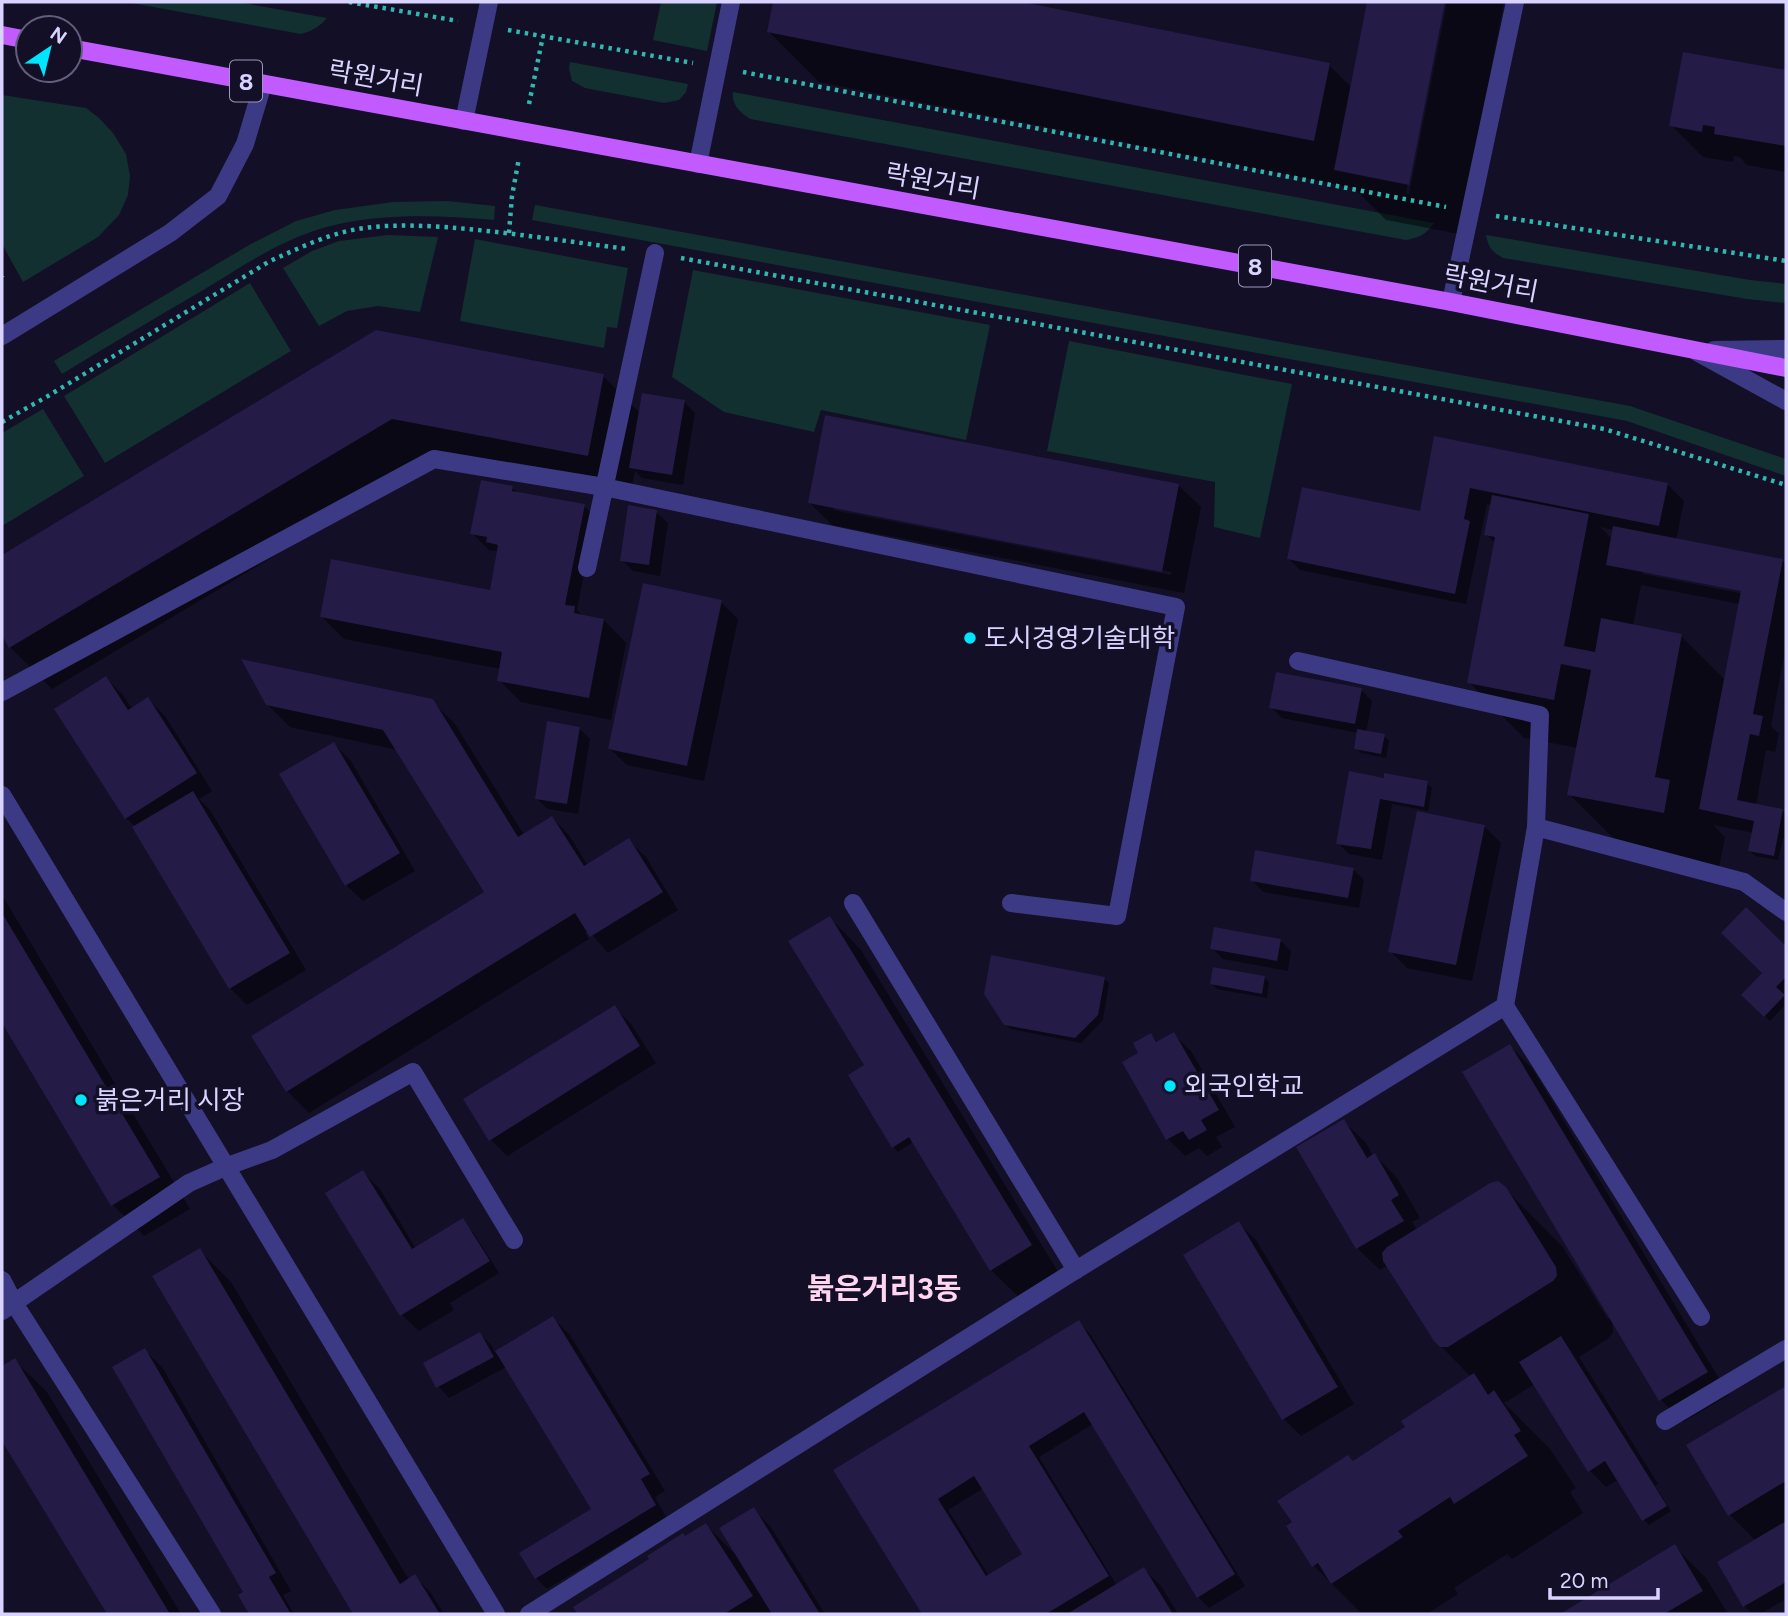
<svg xmlns="http://www.w3.org/2000/svg" width="1788" height="1616" viewBox="0 0 1788 1616" font-family="Figtree,'Noto Sans KR',sans-serif">
	<style>
		.green { fill: #12302f }
		.shadow { fill: #0007; fill-rule: evenodd }
		.building { fill: #241b47; fill-rule: evenodd }
		.lines { fill: none; stroke-linecap: round; stroke-linejoin: round }
		.path { stroke: #2fb8b0; stroke-width: 4.5; stroke-dasharray: 3.5 5; stroke-linecap: butt }
		.minor { stroke: #3d3a85; stroke-width: 18 }
		.major { stroke: #c25bff; stroke-width: 18 }
		.poi-dot { fill: #00e5ff; stroke: #130f26; stroke-width: 2.5 }
		.labels { text-anchor: middle; dominant-baseline: central; stroke-width: 7; stroke-linejoin: round; paint-order: stroke }
		.shield { fill: #130f26; stroke: #9e99be; stroke-width: 2 }
		.shield-label { font-size: 24px; font-weight: bold; fill: #d9d4ff }
		.street-label { font-size: 26px; fill: #d9d4ff; stroke: #130f26 }
		.poi-label { font-size: 26px; fill: #d9d4ff; stroke: #130f26; text-anchor: start }
		.quarter-label { font-size: 30px; font-weight: bold; fill: #ffd6f0; stroke: #130f26 }
	</style>
	<rect width="100%" height="100%" fill="#130f26"/>
	<g class="green">
		<path d="M126,2h112l89,16c-8,9 -15,13 -26,16z"/>
		<polygon points="661,2 717,2 707,51 653,40"/>
		<polygon points="570,62 688,84 686,92 679,100 664,103 585,88 572,81 569,69"/>
		<path d="M733,92l701,131c-7,11 -16,15 -28,17l-656,-121c-9,-6 -19,-14 -17,-27z"/>
		<polygon points="2,95 86,108 99,118 113,133 126,154 130,176 128,195 119,215 98,237 23,282 2,244"/>
		<path d="M447,201l48,5 -1,14c-52,-4 -103,-7 -155,4 -49,10 -92,39 -134,65 -48,28 -96,56 -143,85l-8,-13 195,-116 47,-24 39,-11 58,-8z"/>
		<polygon points="535,205 1630,406 1786,459 1786,476 1627,421 532,220"/>
		<polygon points="388,235 438,237 420,312 378,306 347,311 319,326 283,268 312,251 339,241"/>
		<path d="M1486,235l264,45 36,4v19l-39,-4 -244,-41c-11,-6 -15,-11 -17,-23z"/>
		<polygon points="475,239 628,268 617,328 607,327 604,348 460,321"/>
		<polygon points="693,270 990,325 966,440 821,410 814,432 724,412 672,377"/>
		<polygon points="250,283 291,351 105,463 64,396"/>
		<polygon points="1069,341 1292,384 1260,538 1214,527 1215,482 1047,451"/>
		<polygon points="43,409 84,476 2,526 2,433"/>
	</g>
	<g class="shadow">
		<polygon points="775,2 1013,2 1329,65 1352,88 1369,2 1443,2 1406,193 1409,194 1447,2 1504,2 1459,234 1386,220 1354,188 819,82 769,32"/>
		<polygon points="1684,54 1786,72 1786,172 1747,165 1740,157 1734,156 1733,162 1703,157 1671,125"/>
		<polygon points="376,332 603,376 640,413 684,402 695,413 683,485 642,478 635,471 630,497 435,460 52,689 10,647 2,633 2,557"/>
		<path d="M1436,438l231,46 17,17 -8,39 106,20 4,4v81l-15,81 8,8 -4,18 -9,-2 -10,55 26,5 4,4v25l-3,-1 -5,22 -23,-4 -5,-5 4,-18 -41,-8 12,12 -6,30 -95,-18 -55,-55 9,-46 -54,-10 -55,-56 26,-139 -9,-9 6,-29 -5,-1 -21,100 -166,-34 -11,-11 136,-46zM1600,527l14,3 -1,10zM1643,571l106,20v4l-106,-21zM1641,585l99,19 -15,76 -44,-44 -48,-10z"/>
		<path d="M1178,485l23,22 -17,86 -352,-68 -22,-22zM833,506l338,66v3l-338,-65z"/>
		<polygon points="512,488 518,493 584,506 600,523 584,574 577,610 583,616 604,620 626,643 611,720 521,702 499,680 501,669 344,639 322,617 491,592 498,551 489,550 472,533"/>
		<polygon points="656,512 668,523 660,576 633,571 622,560"/>
		<polygon points="721,602 738,619 704,781 627,765 610,749"/>
		<polygon points="106,678 123,695 132,709 148,699 165,716 212,791 199,799 210,810 306,970 247,1005 230,988 136,827 126,818"/>
		<polygon points="1361,690 1372,701 1366,733 1384,736 1389,741 1386,758 1361,753 1356,748 1358,733 1282,718 1271,707"/>
		<polygon points="432,701 455,724 524,835 552,818 569,835 588,866 629,841 646,857 678,910 608,953 589,931 585,933 589,939 309,1113 287,1091 487,893 398,750 290,727 267,704"/>
		<polygon points="579,728 590,739 578,814 548,809 536,798"/>
		<polygon points="334,744 351,761 415,871 363,901 346,885"/>
		<polygon points="1383,779 1427,783 1432,788 1428,811 1392,804 1382,860 1349,854 1338,843"/>
		<polygon points="1484,826 1501,843 1472,981 1407,968 1390,951"/>
		<polygon points="1353,869 1364,880 1359,908 1263,892 1252,880"/>
		<polygon points="2,895 190,1209 144,1236 113,1205 2,1019"/>
		<polygon points="1746,910 1786,949 1786,1004 1770,1021 1743,995 1764,973"/>
		<polygon points="830,918 861,950 1062,1278 1023,1301 991,1270 913,1142 898,1152 893,1146 866,1066"/>
		<polygon points="1280,940 1291,951 1288,971 1223,959 1212,948"/>
		<polygon points="1264,977 1269,982 1267,998 1217,989 1212,984"/>
		<polygon points="1104,978 1109,983 1103,1020 1081,1043 1011,1029 1005,1024"/>
		<polygon points="614,1007 631,1024 656,1063 507,1156 491,1140"/>
		<polygon points="1151,1035 1159,1043 1174,1035 1191,1051 1235,1127 1216,1137 1222,1147 1207,1156 1199,1148 1185,1156 1168,1139 1141,1054"/>
		<polygon points="1510,1046 1532,1068 1729,1395 1683,1422 1661,1400 1612,1318 1613,1333 1609,1338 1579,1357 1658,1484 1655,1486 1671,1511 1649,1525 1644,1520 1618,1480 1606,1487 1589,1470 1535,1384 1504,1403 1550,1449 1576,1488 1570,1492 1583,1513 1512,1559 1507,1554 1454,1588 1458,1594 1427,1614 1362,1614 1313,1565 1407,1428 1471,1377 1435,1340 1388,1265 1380,1270 1357,1248 1299,1148 1343,1121 1366,1143 1373,1156 1375,1155 1397,1178 1420,1218 1412,1222 1417,1230 1504,1188 1562,1246 1608,1319 1611,1317"/>
		<polygon points="363,1172 380,1189 416,1249 462,1221 473,1232 499,1273 450,1303 454,1310 419,1331 402,1315"/>
		<polygon points="1239,1224 1256,1240 1354,1404 1301,1436 1284,1419 1186,1255"/>
		<polygon points="199,1250 231,1282 409,1580 415,1577 431,1593 444,1614 354,1614 355,1614"/>
		<polygon points="553,1318 570,1335 665,1491 655,1497 666,1517 547,1589 536,1578 594,1509 506,1367 449,1398 438,1386 480,1334 491,1345 495,1353"/>
		<path d="M1079,1323l11,11 155,252 -36,22 -11,-11 -105,-173 -54,33 78,129 27,-17 17,17 17,28h-254l-88,-143zM984,1488l41,67 -36,21 -41,-66z"/>
		<polygon points="145,1351 162,1367 291,1591 283,1595 294,1614 251,1614 240,1596 246,1592"/>
		<polygon points="15,1361 47,1392 181,1614 109,1614 2,1437 2,1368"/>
		<polygon points="1786,1388 1786,1599 1760,1614 1753,1614 1744,1606 1756,1541 1729,1514 1688,1446"/>
		<polygon points="753,1509 770,1526 825,1614 580,1614 575,1608 706,1525 737,1556"/>
		<polygon points="1675,1547 1706,1578 1728,1614 1563,1614"/>
	</g>
	<g class="building">
		<polygon points="773,2 1022,2 1330,63 1314,141 767,32"/>
		<polygon points="1367,2 1445,2 1409,185 1334,170"/>
		<polygon points="1683,52 1786,70 1786,146 1714,134 1715,127 1703,125 1702,132 1669,126"/>
		<polygon points="376,330 604,374 588,456 392,419 9,648 2,636 2,555"/>
		<polygon points="642,393 685,400 672,475 629,468"/>
		<polygon points="825,415 1179,484 1162,572 808,503"/>
		<polygon points="1434,436 1668,483 1659,526 1470,488 1464,519 1470,521 1455,594 1287,559 1302,487 1420,511"/>
		<polygon points="481,480 513,486 512,491 585,504 565,605 575,606 574,613 604,619 589,698 497,681 502,652 320,617 331,559 490,590 498,545 486,542 487,537 470,534"/>
		<polygon points="1492,495 1589,514 1564,646 1595,652 1601,618 1682,634 1655,777 1670,780 1664,813 1567,795 1591,670 1561,664 1554,700 1467,683 1495,537 1484,535"/>
		<polygon points="628,505 657,510 649,565 620,561"/>
		<polygon points="1613,526 1783,559 1753,714 1763,716 1759,736 1750,734 1737,800 1783,809 1774,856 1748,851 1754,821 1699,809 1741,591 1606,565"/>
		<polygon points="643,583 722,600 687,766 608,749"/>
		<polygon points="241,659 433,699 518,837 552,816 584,866 629,838 663,892 590,937 575,913 286,1092 251,1036 484,892 383,730 266,705"/>
		<polygon points="1276,672 1362,688 1355,724 1269,708"/>
		<polygon points="106,676 128,710 148,697 197,773 125,819 54,709"/>
		<polygon points="547,721 580,727 567,804 535,799"/>
		<polygon points="1357,729 1385,734 1381,754 1354,749"/>
		<polygon points="334,742 400,853 345,886 279,774"/>
		<polygon points="1349,771 1384,778 1384,773 1428,781 1424,807 1380,799 1371,849 1336,844"/>
		<polygon points="193,791 290,953 229,989 132,827"/>
		<polygon points="1417,811 1485,825 1456,965 1388,952"/>
		<polygon points="1255,850 1354,868 1348,898 1250,881"/>
		<polygon points="1746,907 1786,946 1786,977 1776,987 1785,995 1764,1017 1741,995 1762,973 1721,933"/>
		<polygon points="2,913 160,1177 111,1206 2,1023"/>
		<polygon points="830,916 1032,1245 990,1271 909,1137 892,1148 848,1075 864,1065 788,941"/>
		<polygon points="1214,927 1281,939 1277,961 1210,949"/>
		<polygon points="991,955 1105,977 1098,1015 1075,1038 1004,1025 984,994"/>
		<polygon points="1213,967 1265,976 1262,994 1210,984"/>
		<polygon points="615,1005 640,1046 489,1141 463,1099"/>
		<polygon points="1174,1032 1219,1110 1201,1120 1207,1130 1189,1140 1183,1131 1166,1140 1122,1062 1138,1053 1133,1043 1151,1033 1156,1042"/>
		<polygon points="1510,1044 1708,1372 1659,1401 1462,1072"/>
		<polygon points="1344,1119 1367,1158 1375,1153 1399,1195 1391,1200 1404,1221 1356,1249 1296,1147"/>
		<polygon points="363,1170 412,1249 463,1218 490,1261 400,1316 325,1193"/>
		<polygon points="1498,1181 1506,1187 1556,1267 1557,1276 1553,1281 1448,1347 1440,1347 1434,1341 1383,1261 1382,1253 1387,1247 1490,1183"/>
		<polygon points="1239,1221 1338,1387 1282,1420 1183,1255"/>
		<polygon points="200,1248 400,1584 415,1574 440,1614 353,1614 152,1276"/>
		<polygon points="553,1316 650,1474 641,1479 656,1505 535,1579 519,1553 591,1509 495,1351"/>
		<path d="M1079,1320l156,254 -38,24 -113,-186 -55,34 80,130 -63,38h-124l-89,-144zM974,1476l48,78 -36,22 -48,-77z"/>
		<polygon points="480,1332 494,1357 436,1388 423,1363"/>
		<polygon points="1561,1336 1667,1506 1642,1521 1605,1461 1588,1472 1519,1362"/>
		<polygon points="145,1348 276,1573 269,1577 291,1614 249,1614 238,1595 243,1592 112,1367"/>
		<polygon points="15,1358 170,1614 107,1614 2,1441 2,1366"/>
		<polygon points="1474,1373 1488,1395 1494,1390 1521,1431 1514,1435 1528,1456 1454,1504 1450,1497 1398,1531 1403,1537 1331,1584 1318,1563 1312,1567 1286,1526 1292,1522 1277,1501 1348,1455 1353,1461 1405,1427 1401,1421"/>
		<polygon points="1786,1386 1786,1481 1728,1516 1686,1445"/>
		<polygon points="754,1507 820,1614 772,1614 719,1528"/>
		<polygon points="1786,1521 1786,1582 1743,1607 1717,1562"/>
		<polygon points="706,1523 753,1596 724,1614 577,1614 573,1607 649,1559 647,1556 683,1533 685,1536"/>
		<polygon points="1675,1544 1703,1591 1664,1614 1560,1614"/>
		<polygon points="1144,1567 1173,1614 1067,1614"/>
	</g>
	<g class="lines">
		<g class="path">
			<polyline points="349,2 458,21"/>
			<polyline points="508,30 693,63"/>
			<polyline points="743,72 1446,207"/>
			<polyline points="529,104 543,36"/>
			<polyline points="1496,216 1786,261"/>
			<polyline points="509,233 512,196 519,158"/>
			<polyline points="681,258 1604,429 1786,485"/>
			<polyline points="2,276 2,277"/>
			<path d="M2,422l46,-26 222,-135c23,-10 45,-21 70,-28 35,-10 80,-8 117,-5 57,5 114,14 171,21"/>
		</g>
		<g class="minor">
			<polyline points="464,121 489,2"/>
			<polyline points="698,164 731,2"/>
			<polyline points="1451,302 1515,2"/>
			<polyline points="2,336 170,233 218,196 245,144 263,84"/>
			<polyline points="1714,350 1786,349"/>
			<polyline points="1697,352 1786,401"/>
			<polyline points="587,568 655,253"/>
			<polyline points="2,692 434,459 604,487 1176,607 1117,916 1011,903"/>
			<polyline points="2,795 496,1614"/>
			<polyline points="1536,827 1744,882 1786,912"/>
			<polyline points="853,903 1076,1270"/>
			<polyline points="1505,1006 1701,1317"/>
			<polyline points="2,1280 14,1303 212,1614"/>
			<polyline points="2,1311 189,1183 225,1167 272,1150 413,1072 514,1240"/>
			<polyline points="1665,1421 1786,1349"/>
			<polyline points="529,1614 1076,1270 1505,1006 1536,827 1540,715 1298,661"/>
		</g>
		<g class="major">
			<polyline points="2,35 28,40"/>
			<polyline points="70,48 1451,302 1786,368"/>
		</g>
	</g>
	<g class="poi-dot">
		<circle cx="970" cy="638" r="7"/>
		<circle cx="1170" cy="1086" r="7"/>
		<circle cx="81" cy="1100" r="7"/>
	</g>
	<g class="labels">
		<g class="shield">
			<rect x="230" y="60.5" width="32" height="41" rx="5"/>
			<rect x="1239" y="245.5" width="32" height="41" rx="5"/>
		</g>
		<g class="shield-label">
			<text x="246" y="81">8</text>
			<text x="1255" y="266">8</text>
		</g>
		<g class="street-label">
			<text transform="translate(376 78) rotate(10)">락원거리</text>
			<text transform="translate(933 181) rotate(10)">락원거리</text>
			<text transform="translate(1491 283) rotate(11)">락원거리</text>
		</g>
		<g class="poi-label">
			<text x="984" y="638">도시경영기술대학</text>
			<text x="1184" y="1086">외국인학교</text>
			<text x="95" y="1100">붉은거리 시장</text>
		</g>
		<g class="quarter-label">
			<text x="884" y="1288">붉은거리3동</text>
		</g>
	</g>
	<rect width="1788" height="1616" fill="none" stroke="#d9d4ff" stroke-width="7"/>
	<g transform="translate(49 49) rotate(35)"><circle r="33" fill="#130f26" stroke="#625e7d" stroke-width="2"/>
	<path d="M0-5L12 26L0 18L-12 26Z" fill="#00e5ff"/>
	<text y="-10" font-size="19" font-weight="bold" text-anchor="middle" fill="#d9d4ff">N</text>
	</g>
	<path d="M1550 1588v10h108v-10" fill="none" stroke="#d9d4ff" stroke-width="3.5"/>
	<text x="1560" y="1588" font-size="21" fill="#d9d4ff" stroke="#130f26" stroke-width="5" paint-order="stroke">20 m</text>
</svg>
